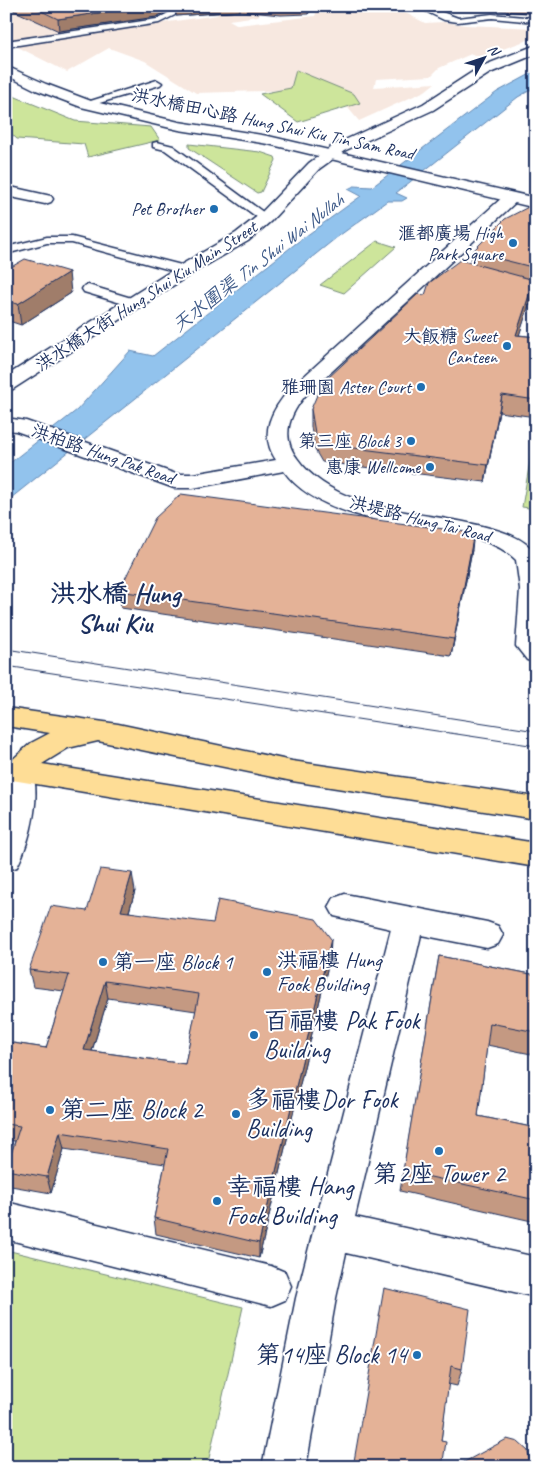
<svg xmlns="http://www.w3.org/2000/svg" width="542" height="1473" viewBox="0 0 542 1473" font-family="Caveat,'LXGW WenKai TC',sans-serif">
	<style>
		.built { fill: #f7e8e0 }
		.green { fill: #cde59b; stroke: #748a7c }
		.water { fill: #92c3ed; stroke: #6288b4 }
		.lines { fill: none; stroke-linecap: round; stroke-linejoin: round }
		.lane-casing { stroke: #1b2f5e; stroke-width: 3 }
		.street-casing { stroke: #1b2f5e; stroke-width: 3 }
		.secondary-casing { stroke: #1b2f5e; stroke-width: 3 }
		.primary-casing { stroke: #1b2f5e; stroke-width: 3 }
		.lane { fill: #fff; fill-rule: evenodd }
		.street { fill: #fff; fill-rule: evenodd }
		.secondary { fill: #fff; fill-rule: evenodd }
		.primary { fill: #fedd96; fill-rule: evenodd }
		.tram { stroke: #1b2f5e; stroke-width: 1 }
		.wall { fill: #c49982; stroke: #1b2f5e; fill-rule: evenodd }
		.shaded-wall { fill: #a07d6a; stroke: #1b2f5e }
		.building { fill: #e4b297; stroke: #1b2f5e; fill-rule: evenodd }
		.poi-dot { fill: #1f6fb2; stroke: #fff; stroke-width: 2 }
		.labels { text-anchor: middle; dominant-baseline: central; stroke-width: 4; stroke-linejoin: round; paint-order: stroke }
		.far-street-label { font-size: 18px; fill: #1b2f5e; stroke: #fff }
		.far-poi-label { font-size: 18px; fill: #1b2f5e; stroke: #fff; text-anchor: end }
		.far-water-label { font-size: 19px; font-style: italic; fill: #3f5b89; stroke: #fff }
		.poi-label { font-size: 21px; fill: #1b2f5e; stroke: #fff; text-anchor: start }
		.near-poi-label { font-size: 25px; fill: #1b2f5e; stroke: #fff; text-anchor: start }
		.district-label { font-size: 26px; font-weight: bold; fill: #1b2f5e; stroke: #fff }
	</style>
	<rect width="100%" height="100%" fill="#fff"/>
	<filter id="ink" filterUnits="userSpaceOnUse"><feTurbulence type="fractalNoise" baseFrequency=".02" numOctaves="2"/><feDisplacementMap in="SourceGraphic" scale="10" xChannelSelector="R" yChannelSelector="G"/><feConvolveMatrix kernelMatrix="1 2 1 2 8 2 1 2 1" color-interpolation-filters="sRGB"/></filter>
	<g filter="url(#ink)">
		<g class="built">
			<polygon points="6,6 141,12 152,20 7,42"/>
			<polygon points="211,6 266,6 258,16 229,20 238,25 315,16 319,6 392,6 425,23 443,22 466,25 536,28 536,37 481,57 471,54 439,68 431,76 376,79 374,87 435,83 425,91 359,121 332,89 196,93 145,61 109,48 67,72 12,44 218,15"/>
		</g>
		<g class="green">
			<polygon points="296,70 354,94 360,103 298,122 260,94 291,88"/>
			<polygon points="6,93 75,121 151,127 160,140 88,157 84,144 17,139 6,129"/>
			<polygon points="189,144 260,152 275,157 276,160 261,192 257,193 189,148"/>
			<polygon points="377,241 396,247 344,293 320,285"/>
			<polygon points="533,444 536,444 536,509 522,507"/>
			<polygon points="6,1250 243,1307 207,1467 6,1467"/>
		</g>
		<polygon class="water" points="536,71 536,87 518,97 396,193 407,198 402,201 387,201 336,238 6,502 6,466 77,410 130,351 153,356 295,244 361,196 348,189 354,186 372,187 497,92"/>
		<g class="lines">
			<g class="lane-casing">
				<g id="lane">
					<polygon points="415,6 426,6 458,18 492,14 536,18 536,22 492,18 458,22 444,20"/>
					<polygon points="172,11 175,11 175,15 159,23 6,47 6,41 157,19"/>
					<polygon points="157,80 162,83 160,85 86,107 81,104"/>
					<polygon points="157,142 173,146 271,218 269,220 261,220 165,150 153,147 153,143"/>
					<polygon points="47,237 72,237 189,267 191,270 185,274 72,243 47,243 6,254 6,247"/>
					<polygon points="88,285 138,300 140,303 134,307 84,292 82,289 84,286"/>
				</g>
			</g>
			<g class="street-casing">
				<g id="street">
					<polygon points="536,45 536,54 490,73 433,110 344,151 319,169 271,221 248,241 191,274 13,389 6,391 6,376 179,266 236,233 259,215 309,163 334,145 423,104 480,67"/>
					<polygon points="6,186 51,196 53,199 51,202 45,204 6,196"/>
					<path d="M511,193l6,2 2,3 -2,3 -212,195c-16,19 -24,41 -8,62 39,55 126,53 185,68 19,5 42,11 54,28v108l-9,-2 -11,-14 4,-57 -4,-29c-20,-20 -51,-25 -78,-29 -47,-8 -124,-17 -154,-60l-91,17h-19l-158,-57 -10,-1v-12l20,3 150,53h17l83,-14c-18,-27 -4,-51 15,-72l214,-193z"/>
					<polygon points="345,894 487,922 498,926 503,935 498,944 487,948 421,935 355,1217 536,1257 536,1297 346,1253 336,1298 306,1467 262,1467 296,1298 391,929 334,916 329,907 334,898"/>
					<polygon points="6,1202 271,1266 285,1272 291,1286 285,1300 271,1306 6,1239"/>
				</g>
			</g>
			<g class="secondary-casing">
				<g id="secondary">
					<polygon points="6,66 46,84 91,101 179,122 268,136 536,198 536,208 268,144 179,130 81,107 36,90 6,75"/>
					<path d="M19,761l10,3c15,26 1,78 -12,103l-11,4v-102l3,-5z"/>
				</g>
			</g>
			<g class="primary-casing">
				<polygon id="primary" points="6,708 118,724 292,761 536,797 536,819 292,781 98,741 68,748 42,764 536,843 536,867 6,779 6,759 12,760 31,743 50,733 6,726"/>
			</g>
			<use href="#lane" class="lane"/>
			<use href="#street" class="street"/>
			<use href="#secondary" class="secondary"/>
			<use href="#primary" class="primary"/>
			<g class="tram">
				<polyline points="6,649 536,731"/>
				<polyline points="6,666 536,746"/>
			</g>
		</g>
		<g class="wall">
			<polygon points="6,6 315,6 308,14 281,15 240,11 176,16 176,10 172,9 156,17 59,31 6,7"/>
			<polygon points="479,6 536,6 536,14 487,9"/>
			<polygon points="536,203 536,282 534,281 532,296 519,335 536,337 536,417 499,412 485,482 322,462 315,450 311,427 311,409 425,295 471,263 472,252"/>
			<polygon points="6,270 71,293 21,325 6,320"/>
			<polygon points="472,550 451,656 121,608 119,591"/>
			<path d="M135,891l-6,21 201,45 -71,301 -103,-24 -2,-16 11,-54 -101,-15 -13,44 -40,-7 -5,-16 9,-29 -9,-1v-98l40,6 18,-57 -31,-4 -4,-17 58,-59zM108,998l88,13 -11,53 -93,-13z"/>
			<polygon points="439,956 536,975 536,1055 487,1045 478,1116 536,1128 536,1222 400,1191"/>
			<polygon points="384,1288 462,1369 457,1386 448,1384 441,1441 442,1467"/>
		</g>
		<g class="shaded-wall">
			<polygon points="144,6 172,6 172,9 156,17 59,31 58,19"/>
			<polygon points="176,6 240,6 240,11 176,16"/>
			<polygon points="308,6 315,6 308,14"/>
			<polygon points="69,272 71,293 21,325 18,304"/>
			<polygon points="534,280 532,296 514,351 516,335"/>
			<polygon points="502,395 499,412 485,482 488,465"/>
			<polygon points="474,533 472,550 451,656 454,639"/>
			<polygon points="132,873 135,891 124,928 121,911"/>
			<polygon points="331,939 330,957 259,1258 259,1243"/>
			<polygon points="105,981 108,998 87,1067 84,1050"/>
			<polygon points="60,1132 64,1149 51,1193 47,1177"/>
		</g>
		<g class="building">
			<polygon points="31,6 144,6 58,19"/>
			<polygon points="536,203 536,268 472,252 505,219"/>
			<polygon points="25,259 69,272 18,304 6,301 6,270"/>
			<polygon points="460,260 534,280 516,335 536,337 536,400 502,395 488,465 323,444 315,433 311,409 320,388 328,378 418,294 425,295 429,283"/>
			<polygon points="181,494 474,533 454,639 119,591 155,518"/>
			<path d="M100,869l32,4 -11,38 92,12 5,-23 98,19 15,20 -72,304 -105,-25 14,-69 -108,-17 -13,45 -41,-7 14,-44 -14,-2v-82l40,6 23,-73 -40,-5 22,-64 36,5zM105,981l94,13 -14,70 -101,-14z"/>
			<polygon points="439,956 536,975 536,1032 490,1023 478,1116 536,1128 536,1200 403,1171"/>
			<polygon points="384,1288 470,1309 462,1369 451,1366 441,1441 446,1442 442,1467 353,1467"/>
			<polygon points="507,1439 518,1442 528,1451 530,1464 536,1465 536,1467 455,1467"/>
		</g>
	</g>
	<g class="poi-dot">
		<circle cx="214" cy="209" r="5"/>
		<circle cx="513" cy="243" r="5"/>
		<circle cx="507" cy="346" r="5"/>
		<circle cx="421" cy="387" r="5"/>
		<circle cx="411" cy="441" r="5"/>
		<circle cx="430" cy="467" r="5"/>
		<circle cx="103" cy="962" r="5"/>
		<circle cx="267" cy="972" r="5"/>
		<circle cx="254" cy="1035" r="5"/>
		<circle cx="50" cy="1110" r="5"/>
		<circle cx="236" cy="1114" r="5"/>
		<circle cx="439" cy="1151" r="5"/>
		<circle cx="217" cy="1201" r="5"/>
		<circle cx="417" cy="1355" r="5"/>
	</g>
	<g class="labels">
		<g class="far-street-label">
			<text transform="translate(273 124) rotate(12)">洪水橋田心路 Hung Shui Kiu Tin Sam Road</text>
			<text transform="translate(146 296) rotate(-33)">洪水橋大街 Hung Shui Kiu Main Street</text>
			<text transform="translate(103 454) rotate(19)">洪柏路 Hung Pak Road</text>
			<text transform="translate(420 519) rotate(14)">洪堤路 Hung Tai Road</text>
		</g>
		<g class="far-poi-label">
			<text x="204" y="209">Pet Brother</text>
			<text x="503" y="233">滙都廣場 High<tspan x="503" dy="21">Park Square</tspan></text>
			<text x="497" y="336">大飯糖 Sweet<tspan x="497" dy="21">Canteen</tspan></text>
			<text x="411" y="387">雅珊園 Aster Court</text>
			<text x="401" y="441">第三座 Block 3</text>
			<text x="420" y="467">惠康 Wellcome</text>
		</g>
		<g class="far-water-label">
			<text transform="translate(258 263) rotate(-38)">天水圍渠 Tin Shui Wai Nullah</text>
		</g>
		<g class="poi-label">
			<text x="277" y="960">洪福樓 Hung<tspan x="277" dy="24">Fook Building</tspan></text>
			<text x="113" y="962">第一座 Block 1</text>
		</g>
		<g class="near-poi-label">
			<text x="264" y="1021">百福樓 Pak Fook<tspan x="264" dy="29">Building</tspan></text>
			<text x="246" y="1100">多福樓Dor Fook<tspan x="246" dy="29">Building</tspan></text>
			<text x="60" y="1110">第二座 Block 2</text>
			<text x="439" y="1174" text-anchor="middle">第2座 Tower 2</text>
			<text x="227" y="1187">幸福樓 Hang<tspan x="227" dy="29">Fook Building</tspan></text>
			<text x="407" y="1355" text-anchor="end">第14座 Block 14</text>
		</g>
		<g class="district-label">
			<text x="115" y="593">洪水橋 Hung<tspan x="115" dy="30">Shui Kiu</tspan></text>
		</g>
	</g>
	<rect width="542" height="1473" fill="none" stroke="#fff" stroke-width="25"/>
	<rect x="12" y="12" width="517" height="1448" fill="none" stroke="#1b2f5e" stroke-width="2" filter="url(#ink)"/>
	<g transform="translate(484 58) rotate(50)" stroke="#ffffff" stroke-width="4" paint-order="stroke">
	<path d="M0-4L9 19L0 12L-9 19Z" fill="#1b2f5e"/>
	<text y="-8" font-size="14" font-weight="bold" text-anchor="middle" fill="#1b2f5e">N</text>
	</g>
</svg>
